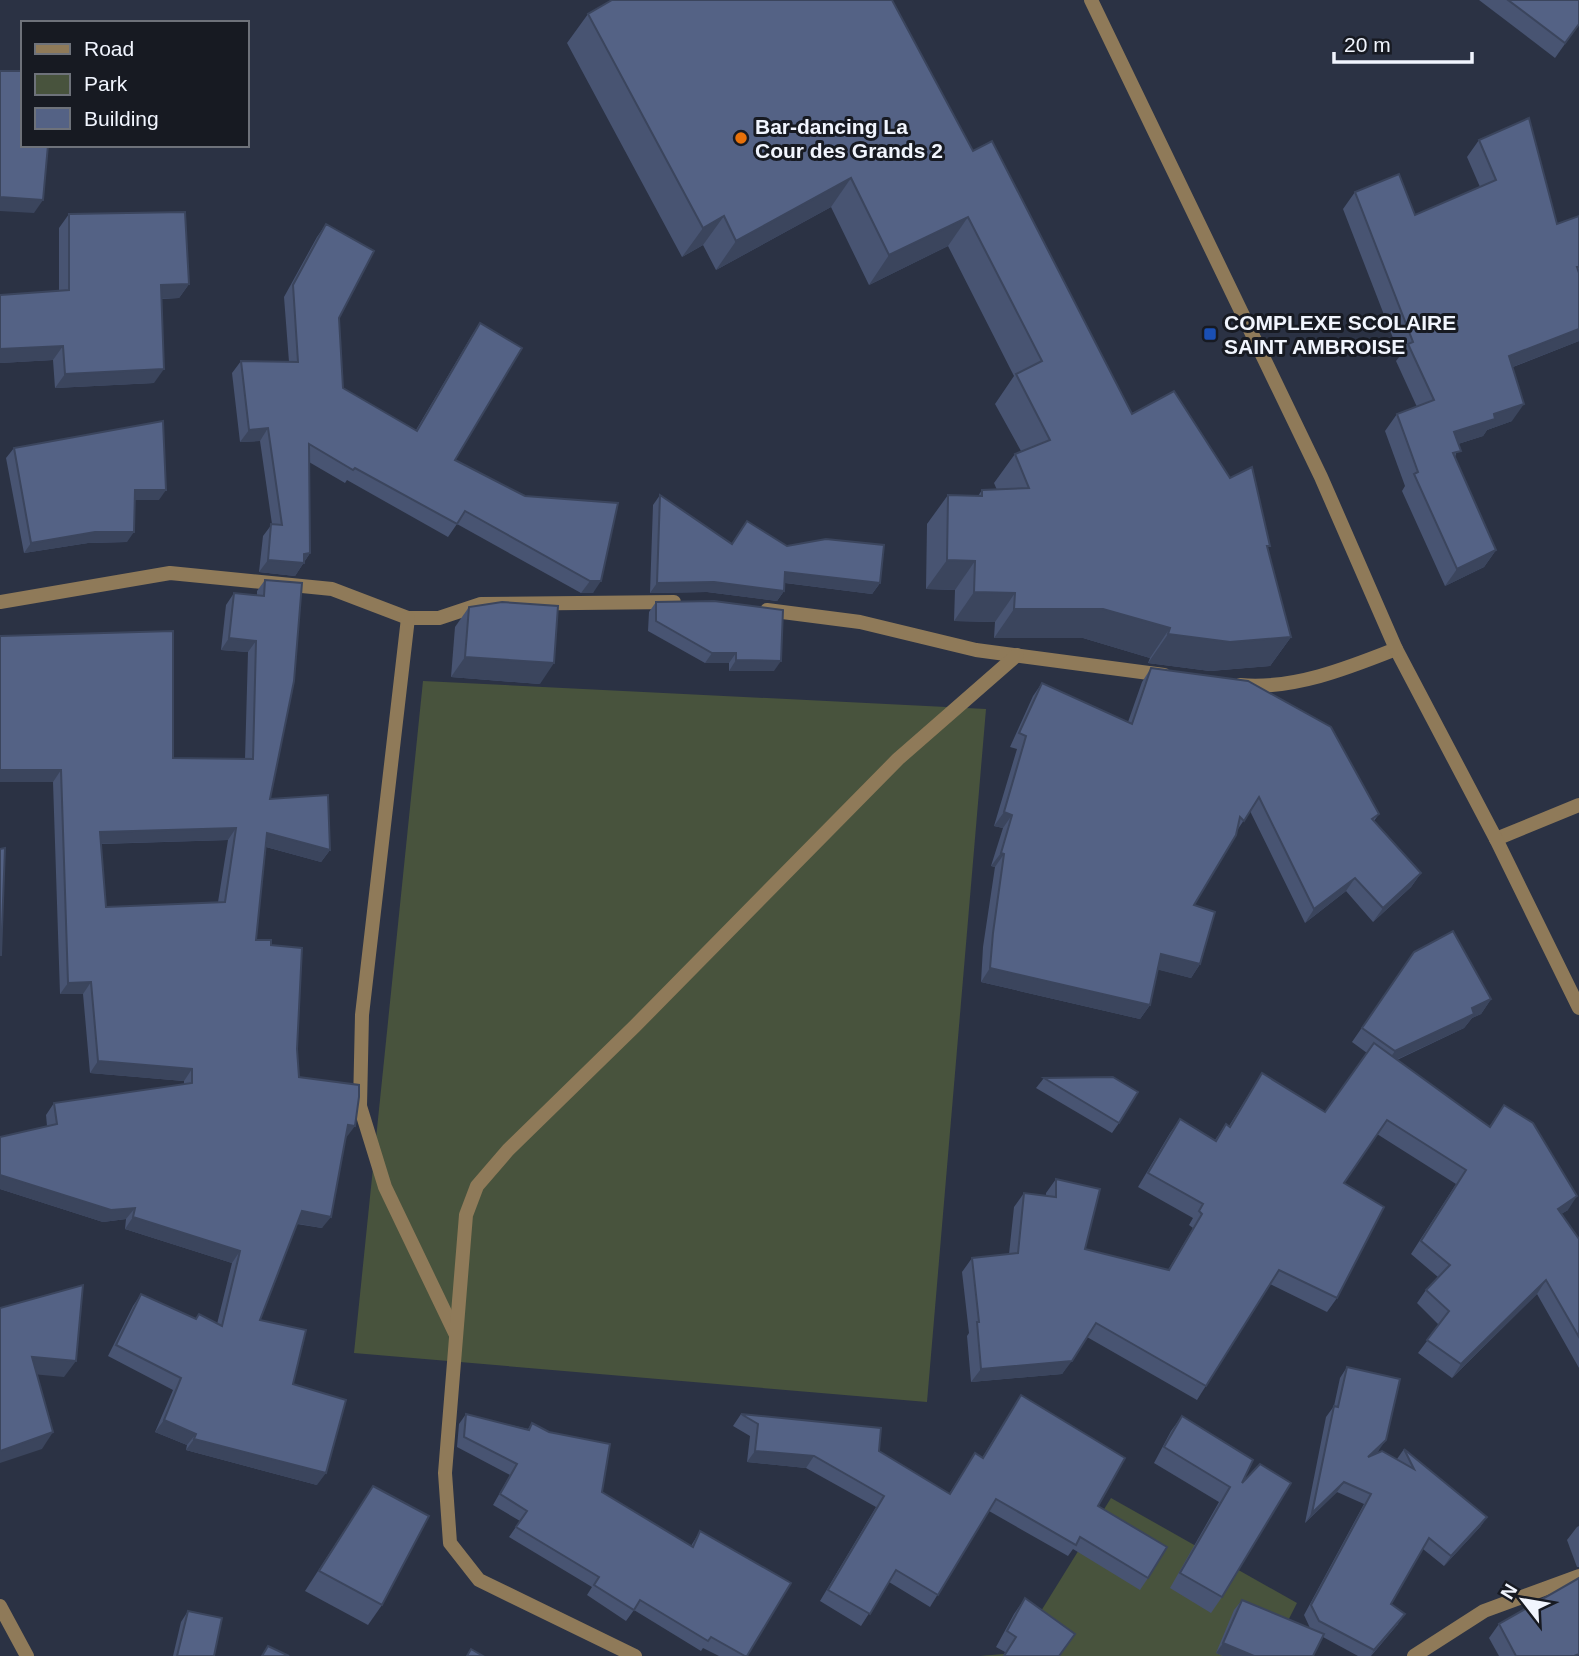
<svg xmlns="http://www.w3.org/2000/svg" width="1579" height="1656" viewBox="0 0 1579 1656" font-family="Helvetica,sans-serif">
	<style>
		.green { fill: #48533d }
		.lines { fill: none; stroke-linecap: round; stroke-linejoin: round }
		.minor { stroke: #8f7a59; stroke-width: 14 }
		.tertiary { stroke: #8f7a59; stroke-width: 14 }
		.wall { fill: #485472; fill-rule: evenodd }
		.shaded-wall { fill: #3b455d }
		.building { fill: #546285; stroke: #3b455d; stroke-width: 2; fill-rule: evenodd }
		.food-dot { fill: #e8710a; stroke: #171a22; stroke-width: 2.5 }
		.transit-dot { fill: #1a4fb4; stroke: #171a22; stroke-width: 2.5 }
		.labels { text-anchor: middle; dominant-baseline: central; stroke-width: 6; stroke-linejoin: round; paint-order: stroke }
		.poi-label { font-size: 21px; font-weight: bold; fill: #f1f5fe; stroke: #171a22; text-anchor: start }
	</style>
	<rect width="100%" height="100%" fill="#2b3244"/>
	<g class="green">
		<polygon points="423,681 986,709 927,1402 354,1353"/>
		<polygon points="1111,1498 1297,1603 1270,1656 980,1656 1015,1653"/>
	</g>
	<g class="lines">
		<g class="minor">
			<polyline points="0,602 170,573 332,589 408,618 439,618 481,604 674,602"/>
			<polyline points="767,610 860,622 976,650 1164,675"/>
			<polyline points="408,618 362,1015 360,1106 385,1187 455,1333"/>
			<path d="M1240,685c53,5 108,-17 156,-36"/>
			<polyline points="1496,839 1579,805"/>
			<polyline points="0,1606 27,1656"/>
			<polyline points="635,1656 479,1580 450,1543 445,1473 466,1215 477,1186 508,1150 635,1026 898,759 1017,655"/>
			<polyline points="1414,1656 1484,1611 1579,1576"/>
		</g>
		<polyline class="tertiary" points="1091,0 1321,477 1396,649 1496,839 1579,1008"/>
	</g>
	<g class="wall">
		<polygon points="1479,0 1579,0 1579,24 1555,58"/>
		<polygon points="588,14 973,151 1132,414 1268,549 1291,637 1270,666 1210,671 1148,663 1150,658 1083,638 994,638 995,622 954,621 955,590 926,589 927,524 948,495 978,496 982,490 997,490 994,483 1015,454 1021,451 995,404 1014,376 948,246 869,285 831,207 716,270 703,245 682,257 567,43"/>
		<polygon points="1479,140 1557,224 1579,216 1579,341 1513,367 1512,421 1487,430 1483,436 1458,444 1455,458 1496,550 1484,567 1445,586 1402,491 1405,486 1385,431 1397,414 1417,407 1396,361 1400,356 1343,209 1355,192 1415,215 1480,187 1467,157"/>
		<polygon points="69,214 189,284 179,298 162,299 154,383 55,388 53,360 0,363 0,295 59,291 59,228"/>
		<polygon points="326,224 339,318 343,388 416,430 472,335 480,323 455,460 525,496 618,503 593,593 581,593 457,524 448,537 347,480 345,483 309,462 310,553 295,576 259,572 263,536 272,524 260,441 240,442 232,373 241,361 289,362 284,297 317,237"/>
		<polygon points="14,448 159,500 134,500 127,542 88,543 24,553 6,458"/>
		<polygon points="660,495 731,544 787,546 880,583 872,594 785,583 784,591 777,601 707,592 650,593 653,505"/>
		<path d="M265,580l5,219 60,51 -9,12 -55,-15 -10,93 15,5 26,104 2,28 47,61 -24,90 -25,-4 -37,96 33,64 24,101 -131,-35 1,-5 -32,-13 18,-42 -65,-34 25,-50 8,-12 54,25 4,-5 18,10 15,-61 -107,-34 1,-10 -23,3 -103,-33v-52l47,-11 -1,-11 8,-12 130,-19v-3l-94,-8 -7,-79h-23l-7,-212h-53v-146l173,122 72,1 3,-107 -27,-2 5,-45 8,-12 23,3v-5zM228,840l-10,62 -112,5 -5,-63z"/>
		<polygon points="656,602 774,671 729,671 729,663 705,663 648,631 649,612"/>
		<polygon points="469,607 540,684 451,677 455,627"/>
		<polygon points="1151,668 1379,814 1374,821 1421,873 1411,887 1373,922 1346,891 1305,923 1250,811 1236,832 1194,905 1200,964 1191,978 1157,969 1150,1005 1140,1019 981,982 983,947 995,867 991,866 1003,828 994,826 1017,749 1010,747 1033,696 1042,683 1128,722 1142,682"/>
		<polygon points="1414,952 1491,999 1481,1014 1472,1018 1464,1028 1397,1060 1489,1127 1504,1105 1568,1210 1561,1214 1579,1239 1579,1368 1537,1294 1452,1378 1418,1353 1439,1325 1417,1303 1426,1290 1438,1277 1411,1254 1456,1184 1377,1134 1344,1183 1337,1298 1327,1312 1270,1284 1197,1400 1087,1337 1062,1374 971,1382 967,1336 969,1333 962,1272 972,1258 1009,1254 1014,1207 1024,1193 1046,1196 1046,1193 1056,1179 1085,1249 1168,1270 1193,1228 1189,1225 1193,1218 1138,1187 1170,1133 1180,1119 1215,1140 1226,1124 1229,1126 1262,1073 1325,1112 1367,1053 1352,1042"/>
		<polygon points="1044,1078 1119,1123 1112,1133 1036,1088"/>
		<polygon points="1347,1367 1379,1450 1374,1455 1397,1459 1404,1449 1487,1517 1480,1527 1444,1566 1423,1549 1391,1604 1398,1624 1371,1656 1358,1656 1323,1637 1313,1656 1223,1656 1216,1653 1234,1610 1242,1600 1310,1628 1304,1615 1364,1504 1337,1492 1305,1523 1326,1417 1334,1406 1340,1378"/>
		<polygon points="1021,1395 1148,1578 1140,1590 1073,1549 1068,1556 989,1511 930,1607 889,1582 861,1626 820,1601 876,1507 806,1468 747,1462 750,1436 733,1426 741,1414 879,1451 949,1494 975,1453 982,1458"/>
		<polygon points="466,1414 528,1429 532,1423 602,1492 691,1546 700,1531 747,1656 719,1656 703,1648 701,1651 634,1610 626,1621 587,1595 592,1587 509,1537 520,1521 493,1505 510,1475 457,1447 459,1424"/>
		<polygon points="1182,1416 1242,1483 1222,1597 1211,1613 1170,1588 1219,1502 1154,1463 1171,1431"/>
		<polygon points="373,1486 382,1605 368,1625 305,1591"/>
		<polygon points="1579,1526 1579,1567 1577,1567 1567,1540 1577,1527"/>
		<polygon points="1025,1598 1060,1656 1003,1656 1005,1652 996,1647 1014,1614"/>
		<polygon points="188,1611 214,1656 173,1656 181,1622"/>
		<polygon points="1499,1624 1579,1656 1499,1656 1489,1638"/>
	</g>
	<g class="shaded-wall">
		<polygon points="851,178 831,207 716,270 736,241"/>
		<polygon points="0,197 43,200 34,213 0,211"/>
		<polygon points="724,216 703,245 682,257 703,228"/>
		<polygon points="968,217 948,246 869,285 889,255"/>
		<polygon points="189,284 179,298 151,299 161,285"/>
		<polygon points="1579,329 1579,341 1497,373 1509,356"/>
		<polygon points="63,346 53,360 0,363 0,349"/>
		<polygon points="164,369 154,383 55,388 65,374"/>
		<polygon points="1524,404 1512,421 1487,430 1483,436 1442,449 1454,432 1494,414"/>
		<polygon points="268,428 260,441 240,442 249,430"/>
		<polygon points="135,490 166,490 159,500 127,500"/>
		<polygon points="95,532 134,532 127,542 88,543 24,553 31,543"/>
		<polygon points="1496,550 1484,567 1445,586 1457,569"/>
		<polygon points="310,553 295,576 259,572 268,560"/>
		<polygon points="947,560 975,561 955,590 926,589"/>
		<polygon points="785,572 880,583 872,594 778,582"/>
		<polygon points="590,581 601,581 593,593 581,593"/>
		<polygon points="714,582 784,591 777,601 707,592 650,593 657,583"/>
		<polygon points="974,592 1015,593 995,622 954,621"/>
		<polygon points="1014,609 1103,609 1170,628 1150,658 1083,638 994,638"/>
		<polygon points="1168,634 1291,637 1270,666 1210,671 1148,663"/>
		<polygon points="229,638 256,641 248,652 221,650"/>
		<polygon points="712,653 736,653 729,663 705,663"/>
		<polygon points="465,657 554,663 540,684 451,677"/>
		<polygon points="736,660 781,661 774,671 729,671"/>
		<polygon points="0,770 61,770 53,782 0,782"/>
		<polygon points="1004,812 1012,815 1003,828 994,826"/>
		<polygon points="236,828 228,840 92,844 100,832"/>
		<polygon points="267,833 330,850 321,862 259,845"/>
		<polygon points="1001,853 1004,854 995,867 991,866"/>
		<polygon points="1421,873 1411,887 1373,922 1383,908"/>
		<polygon points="1355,878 1346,891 1305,923 1314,909"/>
		<polygon points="1161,954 1200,964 1191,978 1151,968"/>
		<polygon points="990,968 1150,1005 1140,1019 981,982"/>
		<polygon points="91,982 83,994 60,994 68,983"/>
		<polygon points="1491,999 1481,1014 1472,1018 1464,1028 1385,1065 1395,1051 1472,1008"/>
		<polygon points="98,1061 192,1069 184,1081 90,1073"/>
		<polygon points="348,1125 355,1126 346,1138 340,1137"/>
		<polygon points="0,1175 135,1208 126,1219 103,1222 0,1189"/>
		<polygon points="1577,1196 1568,1210 1548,1222 1558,1209"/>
		<polygon points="302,1211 331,1217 322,1228 294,1223"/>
		<polygon points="133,1217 240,1251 232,1263 125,1229"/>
		<polygon points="1546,1280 1537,1294 1452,1378 1461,1364"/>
		<polygon points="32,1357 76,1361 64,1377 21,1373"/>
		<polygon points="1072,1361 1062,1374 971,1382 981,1369"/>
		<polygon points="164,1420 196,1434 187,1445 155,1432"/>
		<polygon points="53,1432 42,1449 0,1463 0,1451"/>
		<polygon points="194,1439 326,1473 317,1485 186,1450"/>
		<polygon points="1386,1440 1379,1450 1361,1468 1368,1457"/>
		<polygon points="755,1451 814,1456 806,1468 747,1462"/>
		<polygon points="1344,1482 1337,1492 1305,1523 1312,1513"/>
		<polygon points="1487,1517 1480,1527 1444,1566 1451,1556"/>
		<polygon points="1405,1614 1398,1624 1370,1656 1374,1650"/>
		<polygon points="1223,1643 1254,1656 1223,1656 1216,1653"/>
	</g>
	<g class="building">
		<polygon points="612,0 892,0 973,151 992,141 1132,414 1174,391 1230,478 1252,467 1270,546 1267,546 1291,637 1230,642 1168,634 1170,628 1103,609 1014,609 1015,593 974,592 975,561 947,560 948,495 982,496 982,490 1029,488 1015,454 1050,440 1016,374 1042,361 968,217 889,255 851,178 736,241 724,216 703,228 588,14"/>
		<polygon points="1508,0 1579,0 1579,24 1565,43"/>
		<polygon points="0,71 23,71 23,145 48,145 43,200 0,197"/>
		<polygon points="1529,118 1557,224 1579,216 1579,267 1577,267 1579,273 1579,329 1509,356 1524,404 1494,414 1495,419 1454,432 1461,451 1453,453 1496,550 1457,569 1414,474 1418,472 1397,414 1434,400 1408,344 1413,342 1355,192 1399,174 1415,215 1496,180 1479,140"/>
		<polygon points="185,212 189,284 161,285 164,369 65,374 63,346 0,349 0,295 69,290 69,214"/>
		<polygon points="326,224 374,251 339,318 343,388 417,431 480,323 522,348 455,460 525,496 618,503 601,581 590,581 465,511 457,524 355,468 353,470 309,444 310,553 304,554 304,563 268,560 271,524 282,525 268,428 249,430 241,361 298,362 293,285"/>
		<polygon points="163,421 166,490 135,490 134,532 95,532 31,543 14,448"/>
		<polygon points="660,495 732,544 747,521 787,546 826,539 884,545 880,583 785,572 784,591 714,582 657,583"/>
		<path d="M265,580l37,3 -8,98 -24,118 58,-4 2,55 -63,-17 -11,107h15v5l31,3 -5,101 2,28 60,8v12l-4,29 -7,-1 -17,92 -29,-6 -42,109 46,10 -13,54 53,16 -20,73 -132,-34 2,-5 -32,-14 17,-42 -65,-33 25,-51 55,25 3,-5 23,12 18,-75 -107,-34 2,-9 -24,2 -111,-35v-38l57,-13 -3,-21 138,-20v-14l-94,-8 -7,-79 -23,1 -7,-213h-61v-134l173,-5v127l80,1 3,-118 -27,-3 5,-45 30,3zM236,828l-11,74 -119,5 -6,-75z"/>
		<polygon points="714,601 783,610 781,661 736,660 736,653 712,653 656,621 656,602"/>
		<polygon points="502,602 558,606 554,663 465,657 469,607"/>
		<polygon points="1151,668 1248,681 1331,727 1379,814 1372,819 1421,873 1383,908 1355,878 1314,909 1259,797 1244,821 1240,817 1236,835 1194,905 1215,912 1200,964 1161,954 1150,1005 990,968 993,933 1004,854 1001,853 1012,815 1004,812 1026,736 1019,733 1042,683 1132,724"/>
		<polygon points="5,848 1,955 0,955 0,849"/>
		<polygon points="1453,931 1491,999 1472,1008 1474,1014 1395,1051 1362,1028 1414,952"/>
		<polygon points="1374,1043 1490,1127 1504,1105 1533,1123 1577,1196 1558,1209 1579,1239 1579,1337 1546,1280 1461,1364 1427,1340 1449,1311 1426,1290 1450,1265 1421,1241 1466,1170 1387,1120 1344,1183 1384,1207 1337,1298 1279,1270 1206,1386 1096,1323 1072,1361 981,1369 977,1322 979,1322 972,1258 1018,1253 1024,1193 1056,1197 1056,1179 1100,1189 1085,1249 1169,1270 1202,1214 1199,1211 1203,1204 1148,1173 1180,1119 1216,1141 1226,1124 1230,1127 1262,1073 1325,1112"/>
		<polygon points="1113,1077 1138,1092 1119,1123 1044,1078"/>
		<polygon points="83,1285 76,1361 32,1357 53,1432 0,1451 0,1308"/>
		<polygon points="1347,1367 1400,1379 1386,1440 1368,1457 1382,1451 1414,1469 1404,1449 1487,1517 1451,1556 1429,1538 1391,1604 1405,1614 1374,1650 1319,1621 1311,1605 1371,1494 1344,1482 1312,1513 1334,1406 1338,1407"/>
		<polygon points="1021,1395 1125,1458 1098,1506 1167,1547 1148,1578 1080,1537 1076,1545 996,1499 938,1595 896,1570 870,1614 828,1590 884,1496 814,1456 755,1451 758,1424 741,1414 881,1428 879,1451 950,1494 975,1453 983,1458"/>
		<polygon points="466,1414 529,1430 532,1423 549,1432 610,1444 602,1492 693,1547 700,1531 791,1583 747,1656 745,1656 711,1637 708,1641 640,1600 634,1610 594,1585 599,1577 516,1527 527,1511 500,1494 517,1464 464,1437"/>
		<polygon points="1182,1416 1253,1460 1242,1483 1260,1464 1291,1483 1222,1597 1180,1573 1230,1487 1164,1447"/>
		<polygon points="373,1486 429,1516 382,1605 319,1571"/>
		<polygon points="1579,1578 1579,1654 1574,1656 1516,1656 1499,1624"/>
		<polygon points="1025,1598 1075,1634 1059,1656 1004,1656 1016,1637 1007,1631"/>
		<polygon points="1242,1600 1324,1634 1313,1656 1254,1656 1223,1643"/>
		<polygon points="188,1611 222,1618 214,1656 177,1656"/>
		<polygon points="268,1646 289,1656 262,1656"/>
		<polygon points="471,1649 483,1656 467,1656"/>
	</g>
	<circle class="food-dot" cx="741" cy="138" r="7"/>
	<rect class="transit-dot" x="1203" y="327" width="14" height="14" rx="3.5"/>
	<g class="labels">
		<g class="poi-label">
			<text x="755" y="126">Bar-dancing La<tspan x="755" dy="24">Cour des Grands 2</tspan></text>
			<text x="1224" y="322">COMPLEXE SCOLAIRE<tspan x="1224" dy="24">SAINT AMBROISE</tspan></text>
		</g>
	</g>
	<rect x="21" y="21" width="228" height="126" fill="#171a22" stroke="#6e727a" stroke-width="2"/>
	<rect x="35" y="44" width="35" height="10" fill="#8f7a59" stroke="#6e727a" stroke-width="2"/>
	<text x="84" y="56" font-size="21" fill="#f1f5fe">Road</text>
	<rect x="35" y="74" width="35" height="21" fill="#48533d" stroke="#6e727a" stroke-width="2"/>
	<text x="84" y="91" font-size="21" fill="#f1f5fe">Park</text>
	<rect x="35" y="108" width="35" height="21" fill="#546285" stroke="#6e727a" stroke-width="2"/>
	<text x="84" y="126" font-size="21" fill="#f1f5fe">Building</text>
	<g transform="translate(1523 1600) rotate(301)" stroke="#171a22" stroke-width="5" paint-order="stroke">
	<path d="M0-5L12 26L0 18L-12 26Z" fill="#f1f5fe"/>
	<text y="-10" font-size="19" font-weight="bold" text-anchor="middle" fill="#f1f5fe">N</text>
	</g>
	<path d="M1334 52v10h138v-10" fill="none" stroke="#f1f5fe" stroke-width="3.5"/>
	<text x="1344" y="52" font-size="21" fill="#f1f5fe" stroke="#171a22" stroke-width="5" paint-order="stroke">20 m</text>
</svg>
